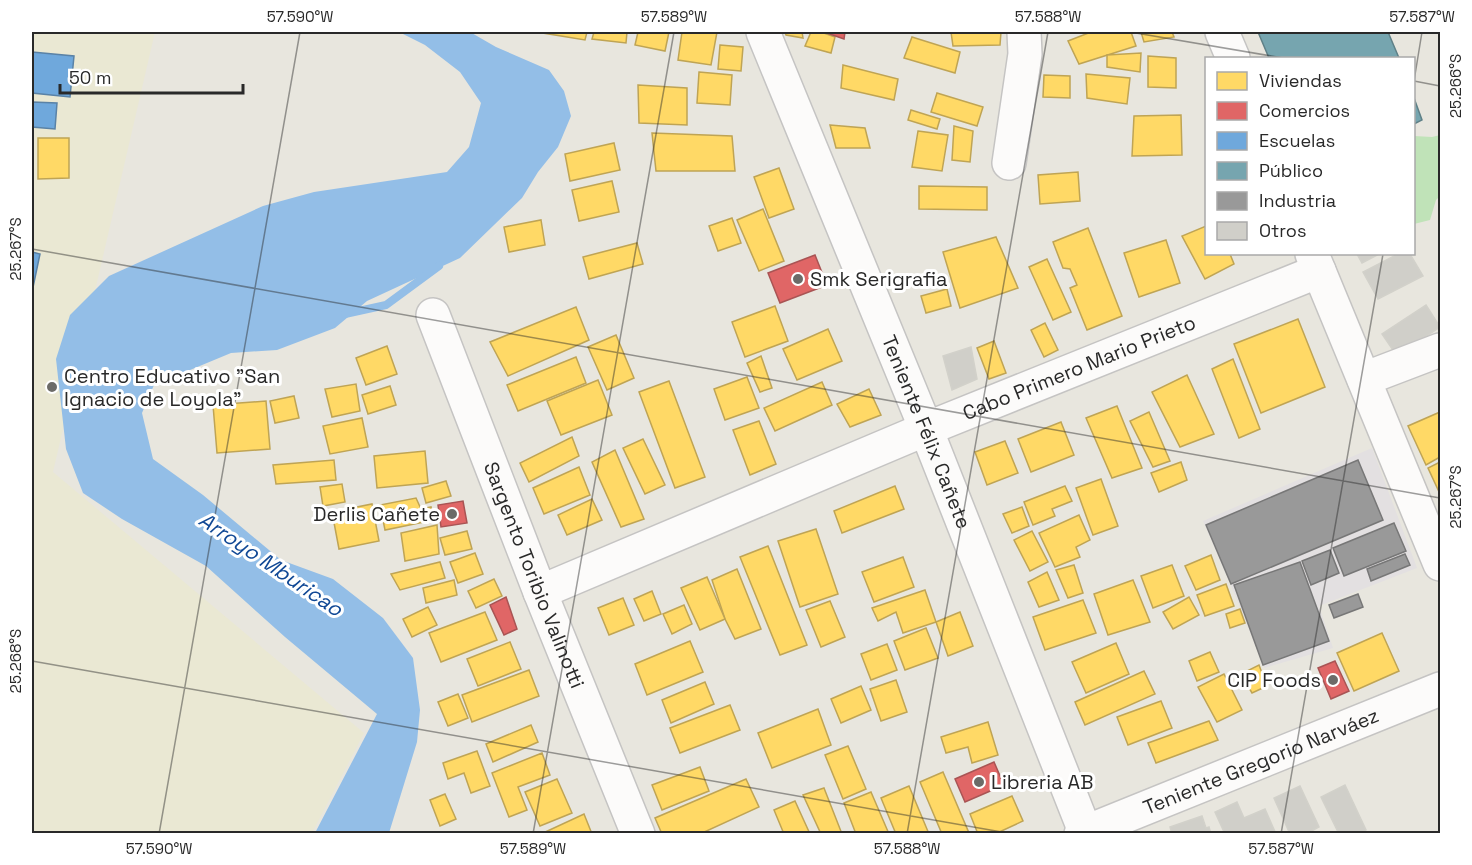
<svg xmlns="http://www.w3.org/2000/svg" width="1472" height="865" viewBox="0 0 1472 865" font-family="'Space Grotesk',sans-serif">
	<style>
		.industrial { fill: #e3e0e1 }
		.education { fill: #eae8d3 }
		.green { fill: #c0e3b8 }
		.water { fill: #93bee7 }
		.homes { fill: #ffd966; stroke: #bfa454; stroke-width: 1.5 }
		.shops { fill: #e06666; stroke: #a95454; stroke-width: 1.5 }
		.schools { fill: #6fa8dc; stroke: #5a82a6; stroke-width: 1.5 }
		.public { fill: #76a5af; stroke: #5f8087; stroke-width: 1.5 }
		.industry { fill: #999; stroke: #777; stroke-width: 1.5 }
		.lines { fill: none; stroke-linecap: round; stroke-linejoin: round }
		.stream { stroke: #93bee7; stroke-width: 8 }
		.building { fill: #d0cfc9; stroke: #d2d1ca; stroke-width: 1.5 }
		.minor-casing { stroke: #c5c4c3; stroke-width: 36 }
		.minor { stroke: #fcfbfa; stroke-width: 33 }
		.ticks { fill: none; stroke: #292929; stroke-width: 1.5; stroke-opacity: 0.45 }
		.poi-dot { fill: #6c6b68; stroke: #fff; stroke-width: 2 }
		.labels { text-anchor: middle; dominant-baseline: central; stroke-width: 6; stroke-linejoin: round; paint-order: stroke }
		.poi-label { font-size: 20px; fill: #292929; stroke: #fff; text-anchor: start }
		.street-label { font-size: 20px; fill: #292929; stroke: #fff }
		.water-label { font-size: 21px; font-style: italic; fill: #104895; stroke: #fff }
		.neatline { fill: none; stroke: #292929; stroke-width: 2 }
		.ticks-label { font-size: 15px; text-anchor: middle; fill: #292929 }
	</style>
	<rect width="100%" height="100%" fill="#e8e6de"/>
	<polygon class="industrial" points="1372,448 1417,568 1319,606 1333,648 1264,668 1240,607 1203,521"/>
	<polygon class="education" points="32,32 155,32 53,472 364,733 312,833 32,833"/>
	<polygon class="green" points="1440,135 1440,196 1436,200 1430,220 1414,224 1414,136 1432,137"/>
	<polygon class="water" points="399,32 470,32 496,47 549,70 564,91 571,116 558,147 538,172 522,198 460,258 367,301 335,328 277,350 231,353 154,385 142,413 153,459 203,495 281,560 333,579 383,618 413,658 420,710 417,742 389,833 315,833 377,714 285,637 206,566 122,519 83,493 66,449 56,359 70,315 109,276 263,206 314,192 447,172 469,147 481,103 460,72 425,45"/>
	<g class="homes">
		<polygon points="543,32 587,32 585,40 543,33"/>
		<polygon points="594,32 627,32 626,43 592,39"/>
		<polygon points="638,32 669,32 665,51 635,45"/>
		<polygon points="682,32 717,32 711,65 678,60"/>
		<polygon points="785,32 802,32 803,38 786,35"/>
		<polygon points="811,32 821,32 835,37 831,53 805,46"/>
		<polygon points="951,32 1001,32 1000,45 953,46"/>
		<polygon points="1091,32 1131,32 1136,46 1079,64 1068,41"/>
		<polygon points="1141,32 1172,32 1174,37 1144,42"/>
		<polygon points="912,37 960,52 955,73 904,58"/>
		<polygon points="720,45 743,47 741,71 718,69"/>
		<polygon points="1141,53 1140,72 1107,67 1107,55"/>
		<polygon points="1148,56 1176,58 1176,88 1148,87"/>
		<polygon points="843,65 898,79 894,100 841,88"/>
		<polygon points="699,72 732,75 730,105 697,103"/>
		<polygon points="1086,74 1130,78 1127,104 1087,98"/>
		<polygon points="1044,75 1070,76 1070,98 1043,97"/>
		<polygon points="638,85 687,88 687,125 639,123"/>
		<polygon points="937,93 983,107 977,126 931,112"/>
		<polygon points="911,110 940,119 937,129 908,120"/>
		<polygon points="1181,115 1182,155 1132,156 1134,116"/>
		<polygon points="830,125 865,128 870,148 836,148"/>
		<polygon points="954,126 973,131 970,162 952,160"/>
		<polygon points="918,131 948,135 942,171 912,167"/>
		<polygon points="652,133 732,136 735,171 656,171"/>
		<polygon points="38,138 69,138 69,178 38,179"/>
		<polygon points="614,143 620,170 570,181 565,154"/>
		<polygon points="779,168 794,209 769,218 754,177"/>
		<polygon points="1078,172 1080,201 1040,204 1038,175"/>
		<polygon points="612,181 619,212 579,221 572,190"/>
		<polygon points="919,186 987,187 987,210 919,209"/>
		<polygon points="763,209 784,261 759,271 737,220"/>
		<polygon points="732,218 741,243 718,251 709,226"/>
		<polygon points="541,220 545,245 509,252 504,227"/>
		<polygon points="1206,226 1206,254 1230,254 1234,264 1205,279 1182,236"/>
		<polygon points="1088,228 1122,316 1087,330 1070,288 1077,285 1070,269 1063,268 1053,242"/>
		<polygon points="996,237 1018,288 960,308 943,252"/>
		<polygon points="1166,240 1180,283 1139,297 1124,253"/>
		<polygon points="637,243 643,264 589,279 583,257"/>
		<polygon points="1047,259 1071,312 1053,320 1029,267"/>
		<polygon points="947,289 951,306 926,313 921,296"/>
		<polygon points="775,306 788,341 745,357 732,322"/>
		<polygon points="576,307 589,340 508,376 490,342"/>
		<polygon points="1298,319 1325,387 1261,413 1234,344"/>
		<polygon points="1045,323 1058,350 1044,357 1031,330"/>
		<polygon points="828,329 842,361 797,380 783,349"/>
		<polygon points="616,335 634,378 607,390 588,347"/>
		<polygon points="994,341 1006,373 989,379 977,348"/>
		<polygon points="387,346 397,374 366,385 356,358"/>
		<polygon points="761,356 772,388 760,392 747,363"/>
		<polygon points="576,357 586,383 518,411 507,385"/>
		<polygon points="1233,359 1260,429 1239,438 1212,369"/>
		<polygon points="1187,375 1214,434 1180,447 1152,392"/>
		<polygon points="747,377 759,408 725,420 714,389"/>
		<polygon points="598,380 612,415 561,435 547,401"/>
		<polygon points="669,381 705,477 675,488 639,392"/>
		<polygon points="822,382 832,405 775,431 764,408"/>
		<polygon points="356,384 360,411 332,417 325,389"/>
		<polygon points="390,386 396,405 368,414 362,395"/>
		<polygon points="869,389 881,415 850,427 837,404"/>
		<polygon points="294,396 299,418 275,423 270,401"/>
		<polygon points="266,401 270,449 217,453 213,405"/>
		<polygon points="1117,406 1142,468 1112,478 1086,418"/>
		<polygon points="1149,412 1170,461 1153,467 1130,421"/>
		<polygon points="1440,412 1440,457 1426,465 1408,426"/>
		<polygon points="362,418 368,447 330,454 323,426"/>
		<polygon points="759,421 776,464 750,475 733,430"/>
		<polygon points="1061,422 1074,455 1031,472 1018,439"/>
		<polygon points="572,437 579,456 529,482 520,463"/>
		<polygon points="643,439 665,485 645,494 623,448"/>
		<polygon points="1005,441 1018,473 987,485 975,452"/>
		<polygon points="615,450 644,519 621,527 592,462"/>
		<polygon points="425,451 428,483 377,488 374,456"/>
		<polygon points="334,460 336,480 276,484 273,465"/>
		<polygon points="1181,462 1187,480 1159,492 1151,473"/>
		<polygon points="1440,462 1440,494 1428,468"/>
		<polygon points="579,467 590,495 544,514 533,488"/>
		<polygon points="1101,479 1118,526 1093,535 1076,488"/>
		<polygon points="446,481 451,496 426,503 422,488"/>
		<polygon points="342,484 345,502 323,506 320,487"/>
		<polygon points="895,486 904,509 842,533 834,511"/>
		<polygon points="1065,486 1072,501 1052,509 1055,516 1033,525 1024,502"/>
		<polygon points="416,498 421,509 431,507 434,520 385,530 380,505"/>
		<polygon points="592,499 602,520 567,535 558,515"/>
		<polygon points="372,504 379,541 339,549 332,512"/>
		<polygon points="1022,507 1029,526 1012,533 1003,514"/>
		<polygon points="1079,515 1090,540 1076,547 1080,557 1055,567 1039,533"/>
		<polygon points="437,525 439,554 405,561 401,533"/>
		<polygon points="816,529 838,594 800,607 778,541"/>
		<polygon points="467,531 472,549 445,555 440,538"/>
		<polygon points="1032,531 1048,562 1030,571 1014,540"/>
		<polygon points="768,546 807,645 780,655 740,557"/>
		<polygon points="475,553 483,574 458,583 450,562"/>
		<polygon points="1211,555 1220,580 1196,590 1185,566"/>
		<polygon points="903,557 914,587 874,602 862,572"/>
		<polygon points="440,562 445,578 400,590 391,574"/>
		<polygon points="1074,565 1083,593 1068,598 1056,570"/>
		<polygon points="1172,565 1184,596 1153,608 1141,576"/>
		<polygon points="737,569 761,629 735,639 725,619 712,580"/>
		<polygon points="1047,572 1059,600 1039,607 1028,582"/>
		<polygon points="707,577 725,619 700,630 681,588"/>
		<polygon points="494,579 502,596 476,608 468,591"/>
		<polygon points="454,580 457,595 426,603 423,588"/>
		<polygon points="1133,580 1150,622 1108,635 1094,594"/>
		<polygon points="1226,584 1234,606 1205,616 1197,595"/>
		<polygon points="925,590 936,622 903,633 896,612 878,621 872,608"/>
		<polygon points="652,591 661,614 644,621 634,599"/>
		<polygon points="1189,597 1199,615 1173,629 1163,612"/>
		<polygon points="623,598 634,625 609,635 598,608"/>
		<polygon points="1083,600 1096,633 1045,650 1033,617"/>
		<polygon points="830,601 845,637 821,647 806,610"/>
		<polygon points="684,605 692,624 672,634 663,614"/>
		<polygon points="428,607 437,625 412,637 403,619"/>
		<polygon points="1240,609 1245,623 1230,628 1226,614"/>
		<polygon points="485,612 497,640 441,662 429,633"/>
		<polygon points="960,612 973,646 948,656 936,622"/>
		<polygon points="926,628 938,658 905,670 894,641"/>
		<polygon points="1382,633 1399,671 1354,691 1337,653"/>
		<polygon points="690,641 703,672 647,695 635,664"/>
		<polygon points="510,642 521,669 478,686 467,659"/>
		<polygon points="1116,643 1129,674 1086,693 1072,662"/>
		<polygon points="887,644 897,670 871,680 861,654"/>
		<polygon points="1210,652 1219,672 1197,681 1189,661"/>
		<polygon points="1259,665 1267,686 1252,693 1241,674"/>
		<polygon points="529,670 539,696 472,722 462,695"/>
		<polygon points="1144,671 1155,694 1085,725 1075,702"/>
		<polygon points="1224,674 1242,710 1217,722 1198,687"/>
		<polygon points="896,680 907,712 881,721 870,689"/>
		<polygon points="705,682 714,704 671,723 662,700"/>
		<polygon points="861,686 871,710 841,723 831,699"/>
		<polygon points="458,694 468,718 448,726 438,702"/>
		<polygon points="1161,701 1172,728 1128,745 1117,717"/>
		<polygon points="730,705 740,730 680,753 670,728"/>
		<polygon points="818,709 831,745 772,768 758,733"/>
		<polygon points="1209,721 1218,740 1156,763 1148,743"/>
		<polygon points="988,722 998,755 972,763 968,747 946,753 941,737"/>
		<polygon points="531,725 538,742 493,762 486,744"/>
		<polygon points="848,746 866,789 843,799 825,755"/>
		<polygon points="477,751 490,786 471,793 464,773 448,779 443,763"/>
		<polygon points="542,753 550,775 518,787 527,810 509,817 492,773"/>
		<polygon points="700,767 709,791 662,810 652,785"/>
		<polygon points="943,772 969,833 969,834 942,834 920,782"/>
		<polygon points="557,779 572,813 540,826 525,792"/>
		<polygon points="746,779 759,807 700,834 662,834 655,818"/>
		<polygon points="909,786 929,834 896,834 881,798"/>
		<polygon points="824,788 842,834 821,834 803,795"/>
		<polygon points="871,792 889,834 856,834 844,803"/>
		<polygon points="445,794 456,819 440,826 430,800"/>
		<polygon points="1012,796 1023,821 995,834 978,834 970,814"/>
		<polygon points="795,801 810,834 784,834 774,810"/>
		<polygon points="584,814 592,834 541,834"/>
	</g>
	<g class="shops">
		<polygon points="824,32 845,32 844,39"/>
		<polygon points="815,255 827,285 780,303 768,273"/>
		<polygon points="463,501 467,523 441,527 438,505"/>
		<polygon points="506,597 517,629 504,635 490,605"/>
		<polygon points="1335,661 1349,691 1331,699 1318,668"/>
		<polygon points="994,762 1004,785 965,802 955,779"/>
	</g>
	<g class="schools">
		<polygon points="32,52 74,56 70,97 32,93"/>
		<polygon points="32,102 57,103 55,129 32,127"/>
		<polygon points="32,252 40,254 32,292"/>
	</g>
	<g class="public">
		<polygon points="1258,32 1388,32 1399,58 1269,58"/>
		<polygon points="1414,98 1422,120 1414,124"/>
	</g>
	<g class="industry">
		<polygon points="1358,460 1383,520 1231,584 1206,525"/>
		<polygon points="1394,523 1406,551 1344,576 1333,548"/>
		<polygon points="1330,550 1339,573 1311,585 1302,561"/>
		<polygon points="1405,554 1410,565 1371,581 1367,569"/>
		<polygon points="1300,562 1329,641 1263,665 1234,585"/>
		<polygon points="1358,594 1363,607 1334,618 1329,605"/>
	</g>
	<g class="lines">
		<polyline class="stream" points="345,314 386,305 439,266"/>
	</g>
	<g class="building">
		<polygon points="1357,254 1379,254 1362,263"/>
		<polygon points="1398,254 1410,254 1423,276 1378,299 1363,272"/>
		<polygon points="1426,305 1440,327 1397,356 1382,334"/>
		<polygon points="971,347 977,379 952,390 943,356"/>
		<polygon points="1345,785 1366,830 1358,834 1339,834 1321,797"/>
		<polygon points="1300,786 1319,827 1306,834 1290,834 1274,798"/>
		<polygon points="1237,802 1244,818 1265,809 1276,834 1225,834 1215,812"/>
		<polygon points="1202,816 1206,828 1209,827 1211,834 1172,834 1170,827"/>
	</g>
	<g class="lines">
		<g class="minor-casing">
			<g id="minor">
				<path id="s1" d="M763,32l163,397 160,405"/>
				<polyline points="1222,32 1233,58"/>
				<polyline points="1009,163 1025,54 1024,32"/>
				<polyline points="1312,254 1440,564"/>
				<path id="s2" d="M433,315l107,277 98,242"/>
				<polyline points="1364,379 1440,350"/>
				<path id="s3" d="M540,592l386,-163 393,-158"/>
				<path id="s4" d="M1081,834l359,-145"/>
			</g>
		</g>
		<use href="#minor" class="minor"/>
	</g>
	<path class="ticks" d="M1130,32l153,26M1414,81l8,-49M1414,81l26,5M32,249l1408,249M32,661l981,173M159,834l141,-802M533,834l141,-802M907,834l141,-802M1281,834l102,-580"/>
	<g class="poi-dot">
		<circle cx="798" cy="279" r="6"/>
		<circle cx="52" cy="387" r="6"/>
		<circle cx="452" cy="514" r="6"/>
		<circle cx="1333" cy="680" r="6"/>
		<circle cx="979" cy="782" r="6"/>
	</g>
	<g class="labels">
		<g class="poi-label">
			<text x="810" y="279">Smk Serigrafia</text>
			<text x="64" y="376">Centro Educativo "San<tspan x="64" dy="23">Ignacio de Loyola"</tspan></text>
			<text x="440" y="514" text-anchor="end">Derlis Cañete</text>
			<text x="1321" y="680" text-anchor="end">CIP Foods</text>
			<text x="991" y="782">Libreria AB</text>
		</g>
		<g class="street-label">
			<text stroke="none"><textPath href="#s3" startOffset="584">Cabo Primero Mario Prieto</textPath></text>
			<text stroke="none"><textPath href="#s1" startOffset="432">Teniente Félix Cañete</textPath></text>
			<text stroke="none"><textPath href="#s2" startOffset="279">Sargento Toribio Valinotti</textPath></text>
			<text stroke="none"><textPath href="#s4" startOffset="194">Teniente Gregorio Narváez</textPath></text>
		</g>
		<g class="water-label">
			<text transform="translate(271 564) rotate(34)">Arroyo Mburicao</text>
		</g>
	</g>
	<rect width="1472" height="865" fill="none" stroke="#ffffff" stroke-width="66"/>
	<rect x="1205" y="57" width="210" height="198" fill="#ffffff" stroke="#a9a9a9" stroke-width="1.5"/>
	<rect x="1217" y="72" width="30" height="18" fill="#ffd966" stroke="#a9a9a9" stroke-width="1.5"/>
	<text x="1259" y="87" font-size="18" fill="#292929">Viviendas</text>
	<rect x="1217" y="102" width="30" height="18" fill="#e06666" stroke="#a9a9a9" stroke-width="1.5"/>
	<text x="1259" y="117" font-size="18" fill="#292929">Comercios</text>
	<rect x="1217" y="132" width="30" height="18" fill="#6fa8dc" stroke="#a9a9a9" stroke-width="1.5"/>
	<text x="1259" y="147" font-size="18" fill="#292929">Escuelas</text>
	<rect x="1217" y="162" width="30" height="18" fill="#76a5af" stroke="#a9a9a9" stroke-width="1.5"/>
	<text x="1259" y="177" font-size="18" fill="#292929">Público</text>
	<rect x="1217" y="192" width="30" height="18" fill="#999999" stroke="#a9a9a9" stroke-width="1.5"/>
	<text x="1259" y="207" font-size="18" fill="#292929">Industria</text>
	<rect x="1217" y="222" width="30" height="18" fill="#d0cfc9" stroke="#a9a9a9" stroke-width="1.5"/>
	<text x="1259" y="237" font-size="18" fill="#292929">Otros</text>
	<path d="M60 84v9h183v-9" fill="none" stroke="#292929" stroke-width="3"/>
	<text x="69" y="84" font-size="18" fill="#292929" stroke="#ffffff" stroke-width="4.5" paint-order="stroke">50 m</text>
	<rect x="33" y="33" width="1406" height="799" class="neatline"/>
	<g class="ticks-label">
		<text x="300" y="22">57.590°W</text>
		<text x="674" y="22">57.589°W</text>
		<text x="1048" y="22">57.588°W</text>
		<text x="1422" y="22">57.587°W</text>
		<text transform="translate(1456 86) rotate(-90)" y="5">25.266°S</text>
		<text transform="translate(16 249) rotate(-90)" y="5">25.267°S</text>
		<text transform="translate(1456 497) rotate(-90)" y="5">25.267°S</text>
		<text transform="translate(16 661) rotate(-90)" y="5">25.268°S</text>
		<text x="159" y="854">57.590°W</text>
		<text x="533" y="854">57.589°W</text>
		<text x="907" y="854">57.588°W</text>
		<text x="1281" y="854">57.587°W</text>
	</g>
</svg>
